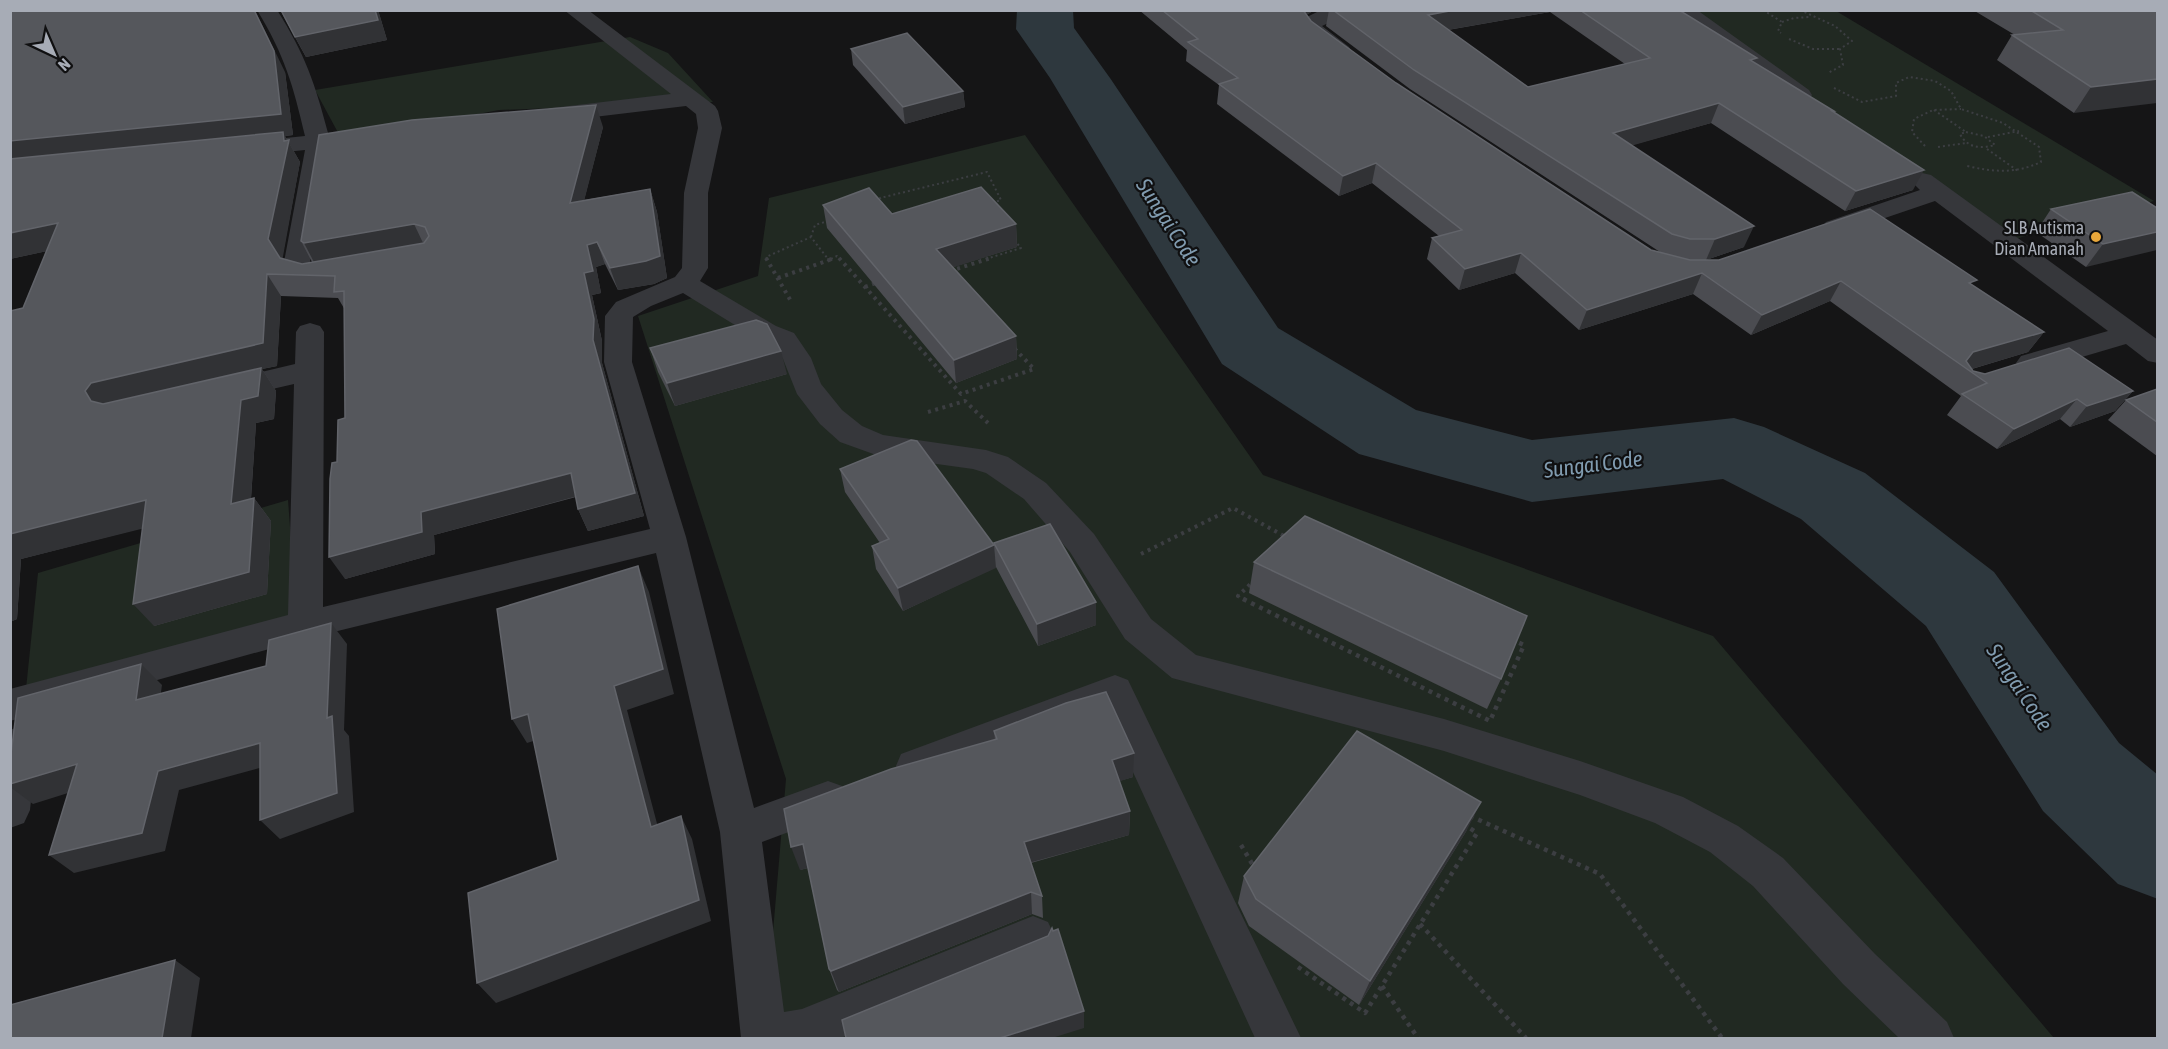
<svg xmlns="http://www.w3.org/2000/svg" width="2168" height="1049" viewBox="0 0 2168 1049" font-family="'Asap Condensed',sans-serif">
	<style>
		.green { fill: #212922 }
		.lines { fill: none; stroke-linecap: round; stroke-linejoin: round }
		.river { fill: #2e383e; fill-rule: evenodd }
		.path-far2 { stroke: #3c3e42; stroke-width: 2; stroke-dasharray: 2 3; stroke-linecap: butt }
		.path-far1 { stroke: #3c3e42; stroke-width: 4; stroke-dasharray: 3 4.5; stroke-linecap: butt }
		.path { stroke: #3c3e42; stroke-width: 4.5; stroke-dasharray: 4 5; stroke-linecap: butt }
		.minor { fill: #36373b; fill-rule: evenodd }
		.wall { fill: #4b4c51; fill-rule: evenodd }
		.shaded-wall { fill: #313235 }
		.building { fill: #55575c; stroke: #62646a; stroke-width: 1.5 }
		.poi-dot { fill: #e9a73a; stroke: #101011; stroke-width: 2 }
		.labels { text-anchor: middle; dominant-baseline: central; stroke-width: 4.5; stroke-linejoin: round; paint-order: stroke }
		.far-poi-label { font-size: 18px; fill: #a7acb6; stroke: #101011; text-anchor: end }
		.water-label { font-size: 22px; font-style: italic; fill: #809baf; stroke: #101011 }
	</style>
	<rect width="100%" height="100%" fill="#151516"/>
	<g class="green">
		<polygon points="1689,11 1836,11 2154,201 2004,242"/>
		<polygon points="630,37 668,53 713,102 499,110 342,140 315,90"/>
		<polygon points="1025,135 1263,475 1713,636 2054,1038 764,1038 786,779 638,316 758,276 769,198"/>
		<polygon points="288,500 297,619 26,689 38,573"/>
	</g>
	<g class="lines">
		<polygon class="river" points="1017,10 1073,10 1074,28 1110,78 1278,328 1416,410 1532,440 1734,418 1764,427 1865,473 1994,572 2119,743 2158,775 2158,899 2118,884 2043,811 1926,626 1801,519 1723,479 1532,502 1359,454 1222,364 1050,78 1016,29"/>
		<g class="path-far2">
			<polyline points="1763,10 1782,22 1778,31 1781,33"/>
			<polyline points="1800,10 1835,26 1852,41 1840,49 1843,65 1828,73"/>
			<polyline points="1782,22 1794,18 1810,17"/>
			<polyline points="1789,39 1813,49 1840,49"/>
			<path d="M1834,88l28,14 34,-6v-13l13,-6 26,4 16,10 10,18 42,14 36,24 2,15c-26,12 -47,10 -74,4"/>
			<polyline points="1934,110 1966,132"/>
			<path d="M1966,132l18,4 11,9c-14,4 -28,3 -35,-11z"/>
			<polyline points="1988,137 2019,131"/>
			<polyline points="1925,146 1912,132 1914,119 1933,110 1961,109"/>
			<polyline points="1938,147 1966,143"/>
			<polyline points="1987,149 2018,171"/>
			<polyline points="882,204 880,198 987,172 1001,200 992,203"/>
			<polyline points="811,237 815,225 828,221"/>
			<polyline points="767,259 766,257 811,237 828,259"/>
			<polyline points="831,259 837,256 840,259"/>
			<polyline points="986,259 1021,248 1014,240"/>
		</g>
		<g class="path-far1">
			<polyline points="766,258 792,303"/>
			<polyline points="839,258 961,394 1034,369 1013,347"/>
			<polyline points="829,260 834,258"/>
			<polyline points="950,271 991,258"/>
			<polyline points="778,278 829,260 827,258"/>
			<polyline points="865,287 879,282"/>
			<polyline points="928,412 965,401 988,423"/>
			<polyline points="1141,554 1233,508 1286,537"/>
			<polyline points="1246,600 1238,596 1294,542 1424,600"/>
		</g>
		<g class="path">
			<polyline points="1243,599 1490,721 1524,645 1420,599"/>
			<polyline points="1470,816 1600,874 1722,1038"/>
			<polyline points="1241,845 1254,867"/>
			<polyline points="1420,924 1526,1038"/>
			<polyline points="1298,967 1365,1013 1477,833 1465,825"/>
			<polyline points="1382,986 1418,1038"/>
		</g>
		<g class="minor">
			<path d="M257,10h20c28,44 38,73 51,123l33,-3 8,2 4,5 -4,5 -40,5 -19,115 4,5 20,-2 9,2 4,6 -4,6c-22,5 -49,9 -59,-17l21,-112 -57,6 -8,-2 -4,-5 4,-5 8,-2 57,-6c-12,-51 -20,-80 -48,-126z"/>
			<polygon points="564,10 588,10 715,106 718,111 722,128 708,193 708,268 700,281 776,326 794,333 811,358 821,384 842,410 862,426 883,435 986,450 1008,457 1046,483 1094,534 1151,619 1196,655 1444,719 1580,761 1683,797 1738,826 1783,858 1875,954 1947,1022 1954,1038 1899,1038 1843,984 1753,886 1710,852 1655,823 1580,795 1444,751 1172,678 1125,639 1070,552 1024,499 986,473 973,469 879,456 840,442 820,424 797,394 783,359 774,345 756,338 683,293 651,306 633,317 632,362 686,537 754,808 828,781 842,786 848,799 842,812 762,842 784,1012 802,1009 1033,916 1048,922 1055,937 1048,952 841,1038 741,1038 720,832 656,553 305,639 10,721 10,689 288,615 294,384 225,400 215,397 210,390 215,383 295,364 296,332 300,326 310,323 320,326 324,332 323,607 650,529 604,362 605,316 616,302 675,277 682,268 684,193 698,128 696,114 686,106 552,122 544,120 541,115 544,110 552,108 671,94"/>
			<path d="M1321,10h29l-3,4 -25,12 27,21 3,5 -3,5c-19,4 -38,-16 -48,-30l6,-10z"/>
			<polygon points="1673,10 1697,10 1809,90 1812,95 1809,100 1801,102 1793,100"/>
			<polygon points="1922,173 1931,175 2158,340 2158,363 2148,361 2126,344 2031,372 2021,370 2016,363 2021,356 2108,331 1935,201 1835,235 1826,232 1822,227 1826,222 1920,190 1910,180 1913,175"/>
			<polygon points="1115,675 1128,680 1301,1038 1255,1038 1105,711 915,783 901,778 896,766 901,754"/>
			<polygon points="18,727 32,732 37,744 30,810 24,823 10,828 10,730"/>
		</g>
	</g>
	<g class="wall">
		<polygon points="280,10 378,10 387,40 306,57"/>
		<path d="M1139,10h176l-9,5 5,6 85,62 255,167 9,2 -250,-163 -84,-63 3,-16h350l76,53 79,48 -1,1 80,78 -68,21 -134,-88 -79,22 112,102 -38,13 267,26 71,46 -16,20 -56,17 1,2 12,3 148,17 -18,20 -45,16 -10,-8 -63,30 -50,-34 14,-19 -131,-95 -79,34 -58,-41 -114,36 -64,-57 -56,17 -32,-31 5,-21 7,-2 -67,-53 -33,13 -122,-92 2,-19 -33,-24 1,-11zM1550,12l75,52 -97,23 -80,-57z"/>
		<polygon points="1973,10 2157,10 2074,113 1997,60 2012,35 2015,35"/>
		<polygon points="851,49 963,91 965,107 905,124 853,65"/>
		<polygon points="285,72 293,135 285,136 300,162 282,258 302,264 312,262 301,241 603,127 584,200 650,189 657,212 667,278 654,284 618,290 605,264 596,267 601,293 592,295 602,341 602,363 644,516 588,531 578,509 576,497 434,535 435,554 345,579 337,462 345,418 345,310 338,298 281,296 277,366 262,369 276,391 274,419 256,423 251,499 254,498 271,521 267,594 154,626 142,528 21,559 17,619 10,622 10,311 23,308 47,251 10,259"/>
		<polygon points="823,205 892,214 1016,224 1017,247 953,267 1016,336 1017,359 956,383 827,228"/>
		<polygon points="2157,208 2086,267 2036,232 2051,209"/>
		<polygon points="650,348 787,374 675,406 658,372"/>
		<polygon points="2157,389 2157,456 2108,420 2126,400"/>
		<polygon points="840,469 994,544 1096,602 1096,625 1038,646 996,567 903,611 876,569 872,546 880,543 845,492"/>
		<polygon points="1254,562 1501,679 1487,709 1249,593"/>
		<polygon points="994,731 1133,777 1119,781 1130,811 1129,835 1031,863 1042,896 1043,918 1032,914 839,992 837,990 829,969 808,868 800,870 995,740"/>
		<polygon points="1467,830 1359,1005 1249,926 1238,903 1244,876"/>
	</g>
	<g class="shaded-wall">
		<polygon points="255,10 285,72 293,135 285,136 300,162 282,262 10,165 10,141"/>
		<polygon points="375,10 378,10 387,40 306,57 295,37"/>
		<polygon points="1301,10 1315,10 1306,15"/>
		<polygon points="1455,10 1550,10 1550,12 1424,34 1428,15"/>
		<polygon points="2157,79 2157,103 2074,113 2091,87"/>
		<polygon points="963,91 965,107 905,124 903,107"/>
		<polygon points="1719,103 1711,123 1606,153 1613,133"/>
		<polygon points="596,105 603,127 578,225 570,203"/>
		<polygon points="1376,163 1372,183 1339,196 1343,176"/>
		<polygon points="1924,170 1913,190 1845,211 1856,191"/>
		<polygon points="650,189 657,212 667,278 654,284 618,290 610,268"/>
		<polygon points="58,223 75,245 10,259 10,233"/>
		<polygon points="414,224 425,247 316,266 304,243"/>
		<polygon points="1016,224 1017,247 939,272 936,249"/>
		<polygon points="1754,226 1744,247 1706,260 1715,239"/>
		<polygon points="2157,232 2157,250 2086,267 2103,244"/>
		<polygon points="597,242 605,264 596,267 601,293 592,295 602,341 602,363 644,516 588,531 578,509 593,340 584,273 587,245"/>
		<polygon points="1521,253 1515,273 1459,290 1465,269"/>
		<polygon points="1702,273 1693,294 1579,330 1587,310"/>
		<polygon points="267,274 281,296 277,366 262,369 276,391 274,419 256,423 249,527 91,401 85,391 91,383"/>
		<polygon points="1841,281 1830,301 1751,335 1762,315"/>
		<polygon points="2044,332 2028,352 1968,370 1963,366 1973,352"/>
		<polygon points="1016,336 1017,359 956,383 954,360"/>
		<polygon points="781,351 787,374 675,406 667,383"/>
		<polygon points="2133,391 2115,411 2070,427 2087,406"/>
		<polygon points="2077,399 2060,419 1997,449 2014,429"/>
		<polygon points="571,473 581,495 434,535 435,554 345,579 329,557 421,512"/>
		<polygon points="254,498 271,521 267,594 154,626 133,604"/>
		<polygon points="146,500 165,523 21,559 17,619 10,622 10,534"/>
		<polygon points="994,545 996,568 903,611 898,588"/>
		<polygon points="638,566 649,592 674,694 627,710 664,850 651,827 614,686"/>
		<polygon points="1096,602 1096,625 1038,646 1037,624"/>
		<polygon points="331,623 347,644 344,730 349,736 354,812 280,839 260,820 327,718"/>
		<polygon points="141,664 162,685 157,720 136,700"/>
		<polygon points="528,714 543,738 527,743 512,719"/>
		<polygon points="260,743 278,763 179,790 165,851 74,873 49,855 158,771"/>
		<polygon points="1134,753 1133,777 1111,784 1112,760"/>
		<polygon points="77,764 100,783 33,804 10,787 10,784"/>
		<polygon points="1481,802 1467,830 1359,1005 1370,981"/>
		<polygon points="1130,811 1129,835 1025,864 1024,842"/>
		<polygon points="681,816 692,839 711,921 496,1003 477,983"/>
		<polygon points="803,844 812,867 800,870 791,847"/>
		<polygon points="1031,892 1032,914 839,992 831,971"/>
		<polygon points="175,960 200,978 191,1038 162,1038"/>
		<polygon points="1084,1011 1084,1028 1052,1038 1000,1038"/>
	</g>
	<g class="building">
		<polygon points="10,10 254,10 274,51 281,114 10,141"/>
		<polygon points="281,10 375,10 378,20 295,37"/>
		<polygon points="1162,10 1303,10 1311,21 1396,83 1651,250 1690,260 1719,260 1870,209 1977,280 1969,283 2044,332 1973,352 1966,361 1973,371 1985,374 2069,348 2133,391 2087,406 2077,399 2014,429 1962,394 1987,383 1841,281 1762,315 1702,273 1587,310 1521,253 1465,269 1432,238 1462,230 1376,163 1343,176 1219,84 1238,78 1188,42 1198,39"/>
		<polygon points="1333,10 1455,10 1428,15 1528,87 1650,58 1580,10 1679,10 1757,58 1750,60 1834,111 1832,111 1924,170 1856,191 1719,103 1613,133 1754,226 1715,239 1690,239 1672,234 1414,70"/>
		<polygon points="2030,10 2157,10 2157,79 2091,87 2012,35 2063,30"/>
		<polygon points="907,33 963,91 903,107 851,49"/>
		<polygon points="596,105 570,203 650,189 660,256 646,261 610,268 597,242 587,245 593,271 584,273 594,319 593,340 635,493 578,509 571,473 421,512 422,532 329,557 330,479 332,463 337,462 338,420 345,418 344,291 334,292 335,276 267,274 263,343 91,383 85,391 91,401 103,404 261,368 258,396 241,400 231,504 254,498 249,572 133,604 146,500 10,534 10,311 23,308 58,223 10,233 10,159 283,132 284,141 289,140 268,239 280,258 302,264 424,243 429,236 425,227 414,224 304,243 301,241 319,135 412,120"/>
		<polygon points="981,187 1016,224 936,249 1016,336 954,360 823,205 869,188 892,214"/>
		<polygon points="2132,192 2157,208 2157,232 2103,244 2051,209"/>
		<polygon points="756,320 767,324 781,351 667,383 650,348"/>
		<polygon points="2157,389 2157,422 2126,400"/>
		<polygon points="911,440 917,441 994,545 898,588 872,546 889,539 840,469"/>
		<polygon points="1305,516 1527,616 1501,679 1254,562"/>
		<polygon points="1050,524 1096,602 1037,624 994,543"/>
		<polygon points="638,566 663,669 614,686 651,827 681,816 699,900 477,983 468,893 558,860 528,714 512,719 497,609"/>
		<polygon points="331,623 327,718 332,716 337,793 260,820 260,743 158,771 142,833 49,855 77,764 10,784 10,762 18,698 141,664 136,700 266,666 269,640"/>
		<polygon points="1106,692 1134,753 1112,760 1130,811 1024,842 1042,896 1031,892 831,971 829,969 803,844 791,847 784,809 891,769 997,739 994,731 1066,703"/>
		<polygon points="1357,731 1481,802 1370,981 1256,899 1244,876"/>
		<polygon points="1052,928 1053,931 1058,929 1084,1011 1000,1038 846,1038 842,1020 1048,936"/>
		<polygon points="175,960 162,1038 10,1038 10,1005"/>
	</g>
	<circle class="poi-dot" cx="2096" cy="237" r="6"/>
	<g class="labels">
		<g class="far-poi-label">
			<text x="2084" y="227">SLB Autisma<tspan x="2084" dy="21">Dian Amanah</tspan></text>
		</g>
		<g class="water-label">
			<text transform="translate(1169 222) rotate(57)">Sungai Code</text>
			<text transform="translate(1593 464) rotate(-7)">Sungai Code</text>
			<text transform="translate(2020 687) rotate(56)">Sungai Code</text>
		</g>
	</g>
	<rect width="2168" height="1049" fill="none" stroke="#a7acb6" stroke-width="24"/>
	<g transform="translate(54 54) rotate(136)" stroke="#101011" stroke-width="4.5" paint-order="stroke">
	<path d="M0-4.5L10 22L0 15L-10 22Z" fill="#a7acb6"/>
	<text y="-9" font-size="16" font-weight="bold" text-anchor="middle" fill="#a7acb6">N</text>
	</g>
</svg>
